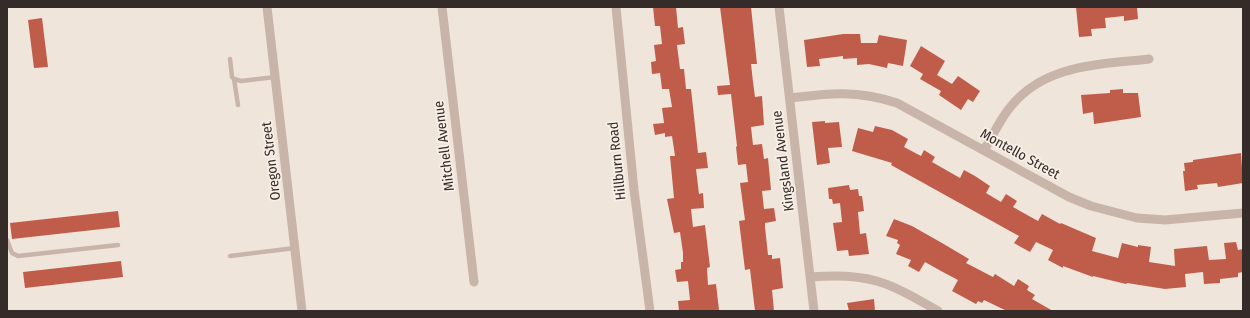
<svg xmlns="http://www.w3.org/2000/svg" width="1250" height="318" viewBox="0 0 1250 318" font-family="'Fira Sans Condensed',sans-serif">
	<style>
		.building { fill: #c05d4a }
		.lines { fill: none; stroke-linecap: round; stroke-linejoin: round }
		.lane { stroke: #c8b4a8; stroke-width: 4.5 }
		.street { stroke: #c8b4a8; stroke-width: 9 }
		.labels { text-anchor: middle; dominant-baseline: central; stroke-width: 3.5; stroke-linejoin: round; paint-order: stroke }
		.street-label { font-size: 14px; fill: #352b28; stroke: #f8efe7 }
	</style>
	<rect width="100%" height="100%" fill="#f0e5db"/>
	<g class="building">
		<polygon points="653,7 676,7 678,28 683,27 685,44 677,45 680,69 684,69 686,89 691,89 698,153 706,152 708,168 696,169 699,194 703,193 704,208 691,209 693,227 705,225 710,267 707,268 708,285 716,284 719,310 679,311 678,301 690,300 688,281 677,282 675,270 681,269 681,262 683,262 683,253 680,232 674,233 667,199 674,198 670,156 675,156 672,136 665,137 665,133 655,135 653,124 664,123 662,108 672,107 669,89 662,89 660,73 652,74 651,62 656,61 654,45 662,44 660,26 655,26"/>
		<polygon points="720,7 751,7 757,64 751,64 753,82 755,97 762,96 764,125 751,127 753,145 762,144 764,159 768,158 771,190 762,191 764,209 774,208 776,221 765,223 765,227 768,255 772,255 772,259 780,258 783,288 772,290 774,311 755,311 750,269 745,270 739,221 745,220 740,183 748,182 746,164 738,165 736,147 737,146 731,94 718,95 717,86 730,85"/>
		<polygon points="1076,7 1137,7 1138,19 1124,21 1124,16 1105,18 1106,28 1091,29 1092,36 1079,37"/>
		<polygon points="42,18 48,67 34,68 28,20"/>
		<polygon points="843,34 860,34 861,43 877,43 879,35 907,40 903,66 888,63 887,68 869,64 857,65 857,58 843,59 843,56 819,59 820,66 807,67 804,40"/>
		<polygon points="921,46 945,61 937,75 952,84 958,76 980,91 973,102 968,99 961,110 939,95 941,91 920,79 923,74 910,66"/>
		<polygon points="1123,89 1123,93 1138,93 1141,117 1094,124 1093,112 1083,114 1081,95 1110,93 1110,90"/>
		<polygon points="825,121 825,123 839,122 842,147 828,148 830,163 817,165 812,122"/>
		<polygon points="875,126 892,130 908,139 904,147 921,156 924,150 935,157 932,162 960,178 964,170 975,176 990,186 986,193 1001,202 1006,194 1017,201 1013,207 1038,221 1042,214 1060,224 1061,223 1096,238 1092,251 1118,258 1122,243 1138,247 1138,245 1151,247 1149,262 1175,266 1174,249 1207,246 1209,260 1226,259 1224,243 1236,242 1238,250 1243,249 1243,272 1238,273 1238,277 1220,279 1220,283 1204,284 1203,272 1185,274 1186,287 1165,289 1127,283 1126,284 1093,276 1093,277 1063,266 1063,268 1048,260 1053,250 1036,242 1030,252 1014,243 1019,236 891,165 892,163 852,151 858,128 873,132"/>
		<polygon points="1241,153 1243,183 1218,187 1217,183 1197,185 1198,189 1185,191 1183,171 1185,171 1184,163 1193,162 1193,160"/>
		<polygon points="849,185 850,190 858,189 859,196 862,196 864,211 858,212 860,234 866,233 869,254 849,256 848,250 837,251 833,223 842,222 840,203 833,204 832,199 829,199 828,188"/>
		<polygon points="118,211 120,227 12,239 10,223"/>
		<polygon points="894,219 912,226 942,243 969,259 966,263 993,277 995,274 1014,286 1018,279 1029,286 1027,290 1035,295 1032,299 1053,311 1007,311 984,300 982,303 978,301 976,304 952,291 958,280 941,271 925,262 919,272 908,266 911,260 896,254 900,245 897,243 898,240 886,236"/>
		<polygon points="121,261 123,277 25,288 23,272"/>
		<polygon points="874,299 875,311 849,311 847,303"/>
	</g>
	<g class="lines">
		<g class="lane">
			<polyline points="230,59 232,77 234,79 241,81 275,77"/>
			<polyline points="234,79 238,105"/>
			<polyline points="7,240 12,253 18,256 118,245"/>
			<polyline points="230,256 295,248"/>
		</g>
		<g class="street">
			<polyline points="267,7 302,311"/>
			<polyline points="442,7 474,282"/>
			<polyline points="616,7 634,190 650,311"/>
			<polyline points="779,7 814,311"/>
			<path d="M790,98c41,-5 67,-8 107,5l172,94 22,9 46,12 28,2 78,-7"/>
			<path d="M984,150c8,-13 15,-28 24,-40 34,-46 89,-45 141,-51"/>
			<path d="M811,277c58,-5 77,5 127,34"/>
		</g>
	</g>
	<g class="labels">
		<g class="street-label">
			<text transform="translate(444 146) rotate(-97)">Mitchell Avenue</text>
			<text transform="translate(1020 154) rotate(29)">Montello Street</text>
			<text transform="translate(271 161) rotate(-97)">Oregon Street</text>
			<text transform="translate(617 161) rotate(-96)">Hillburn Road</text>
			<text transform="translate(783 161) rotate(-97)">Kingsland Avenue</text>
		</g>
	</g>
	<rect width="1250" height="318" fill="none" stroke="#352b28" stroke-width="16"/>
</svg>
